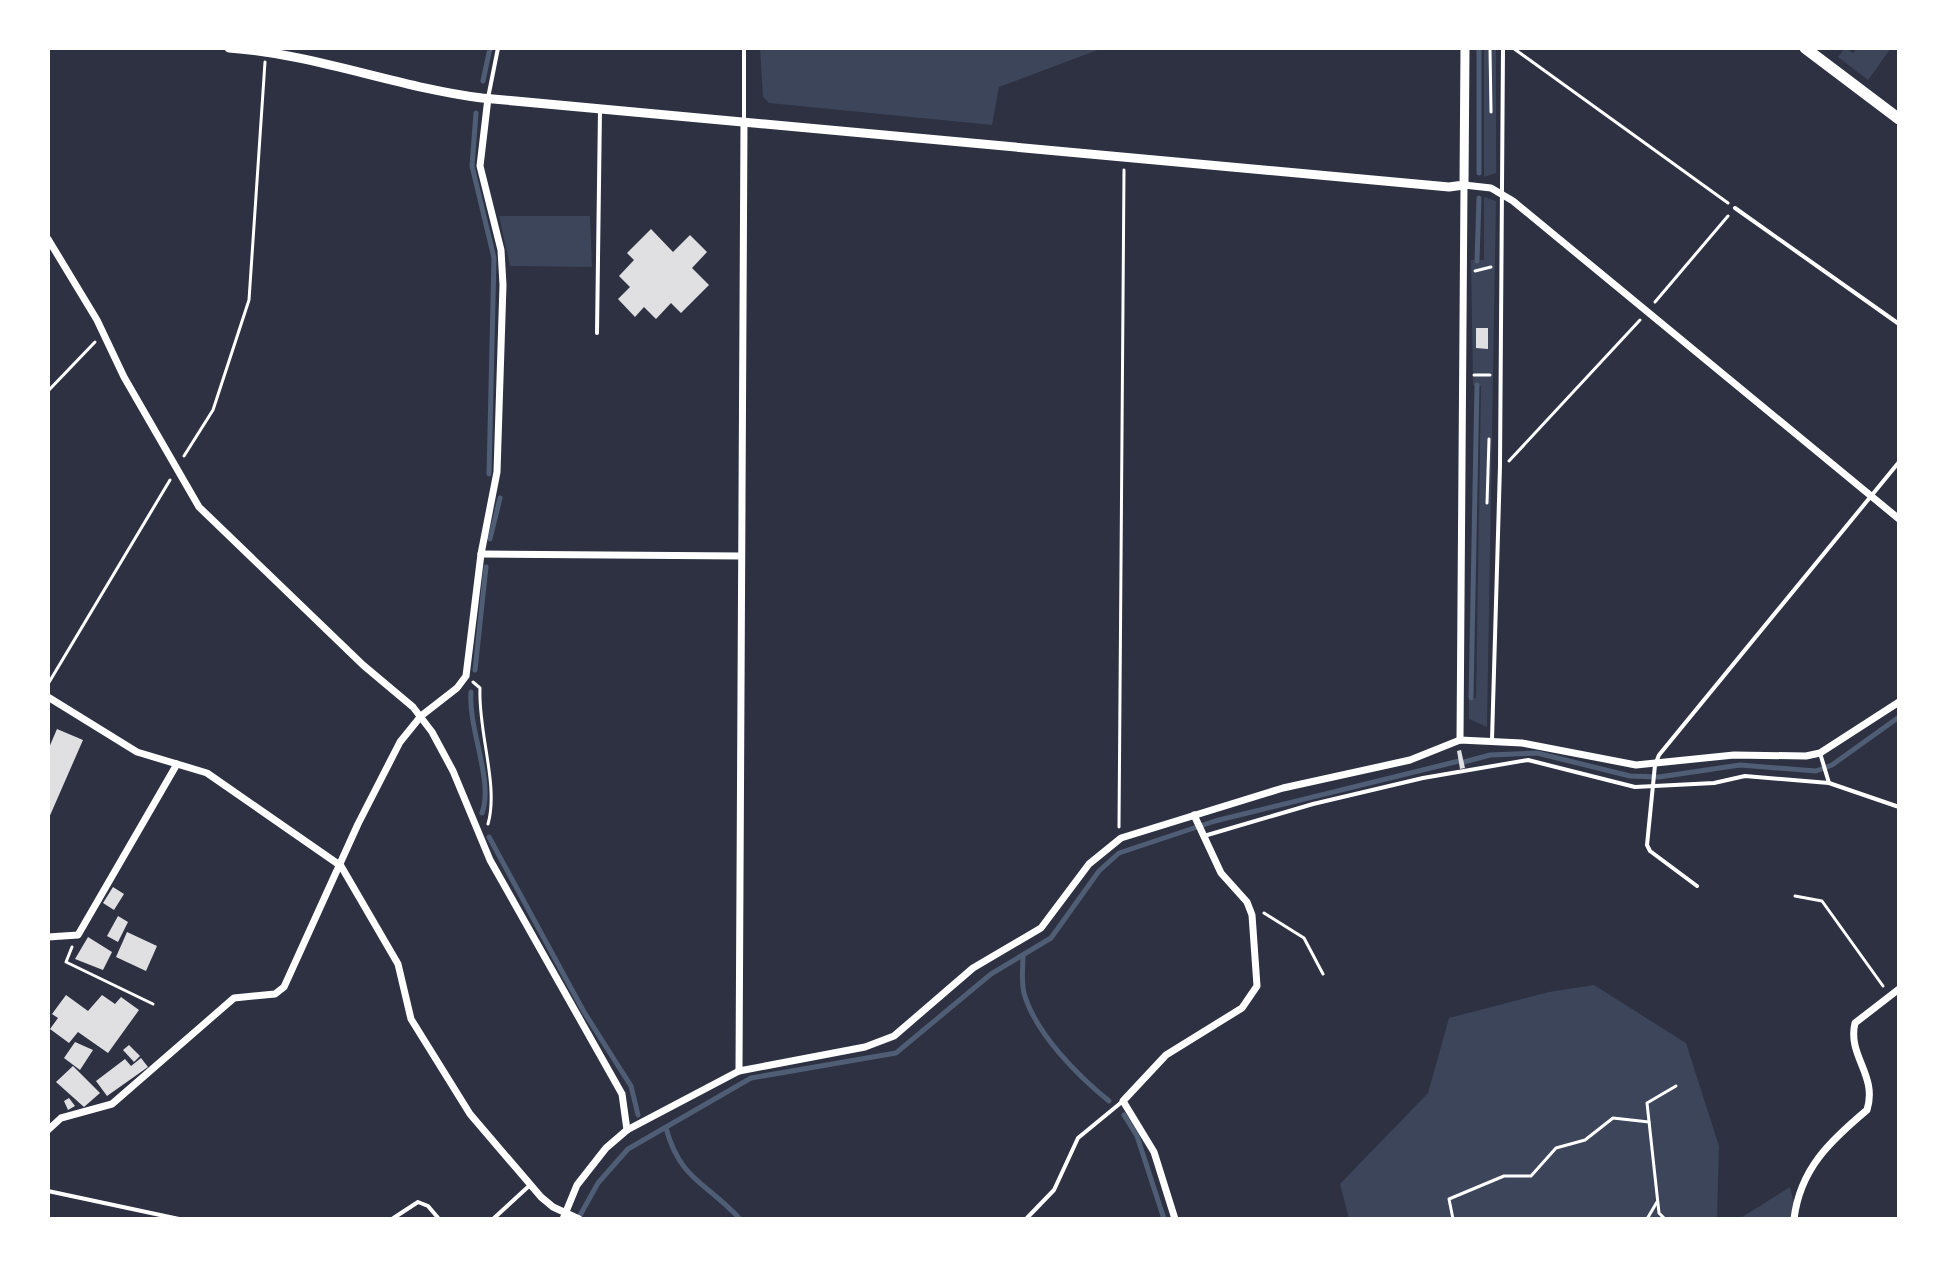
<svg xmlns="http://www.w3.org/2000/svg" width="1947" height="1267" viewBox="0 0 1947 1267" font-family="Commissioner,sans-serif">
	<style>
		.green { fill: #3c4559 }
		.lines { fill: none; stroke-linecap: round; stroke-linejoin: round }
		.stream { stroke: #4f5d75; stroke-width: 5 }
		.building { fill: #e0e0e3 }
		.path { stroke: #fff; stroke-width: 3 }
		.service { stroke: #fff; stroke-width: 4 }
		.minor { stroke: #fff; stroke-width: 7 }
		.tertiary { stroke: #fff; stroke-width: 9 }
		.primary { stroke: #fff; stroke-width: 11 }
	</style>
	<rect width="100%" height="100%" fill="#2d3142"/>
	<g class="green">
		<polygon points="760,48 1103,48 999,87 992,125 769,103 763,97"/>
		<polygon points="1484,48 1496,48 1496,173 1484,177"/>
		<polygon points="1845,48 1853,53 1857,48 1891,48 1868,80 1838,57"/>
		<polygon points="1484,197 1496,201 1487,727 1469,719 1469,698 1476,698 1481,386 1473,385 1471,260 1484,260"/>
		<polygon points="499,216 590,216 592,267 510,266"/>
		<polygon points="1594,985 1686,1043 1719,1146 1717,1219 1349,1219 1340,1184 1428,1093 1449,1018 1549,992"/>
		<polygon points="1790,1187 1798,1219 1739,1219"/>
	</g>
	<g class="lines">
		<g class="stream">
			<polyline points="483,81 490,48"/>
			<polyline points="476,113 472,166 494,258 489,474"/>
			<polyline points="1479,173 1479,48"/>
			<polyline points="1477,261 1479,198"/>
			<polyline points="490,539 500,498"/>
			<polyline points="475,670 486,567"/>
			<path d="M471,692c-3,37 23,89 11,121"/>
			<polyline points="1471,698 1477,385"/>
			<polyline points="1464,762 1490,755 1537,753 1630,776 1659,777 1740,765 1816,771 1832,765 1899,717"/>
			<polyline points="489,837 584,1012 631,1086 638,1115"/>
			<path d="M1023,955c0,12 -2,27 1,38 11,40 54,83 85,108"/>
			<polyline points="1124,1115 1137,1136 1164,1219"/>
			<path d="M666,1128c14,52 40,54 74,91"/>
			<polyline points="578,1219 598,1183 628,1149 751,1078 896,1053 991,974 1051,938 1099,871 1119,853 1215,821 1459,761"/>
		</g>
	</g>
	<g class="building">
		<polygon points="651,229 673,252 690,235 707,252 692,268 709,285 681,313 671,303 656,319 644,307 635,317 618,299 630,287 619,276 634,260 627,253"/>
		<polygon points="1476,328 1488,328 1488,349 1476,348"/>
		<polygon points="57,729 83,740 48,820 48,750"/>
		<polygon points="1461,750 1465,768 1460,769 1457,751"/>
		<polygon points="113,887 124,894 114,910 103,903"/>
		<polygon points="118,916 128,922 118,942 107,936"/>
		<polygon points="127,932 157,946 146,971 116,957"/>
		<polygon points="88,937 112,952 103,970 75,959"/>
		<polygon points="66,995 88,1011 102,995 115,1004 121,997 139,1010 108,1053 78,1032 69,1043 50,1029 58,1018 52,1014"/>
		<polygon points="75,1042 93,1050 80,1070 64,1058"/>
		<polygon points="129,1045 140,1056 134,1062 123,1050"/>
		<polygon points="141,1058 148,1067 107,1096 96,1081 125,1059 131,1066"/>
		<polygon points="73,1066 100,1093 84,1107 56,1082"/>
		<polygon points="69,1098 75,1106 68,1110 64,1101"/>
	</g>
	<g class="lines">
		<g class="path">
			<polyline points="1490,48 1491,112"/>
			<polyline points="1513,48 1728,203"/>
			<polyline points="1475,271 1491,267"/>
			<polyline points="1655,302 1728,216"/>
			<polyline points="1474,375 1490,375"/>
			<polyline points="48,391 95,342"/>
			<polyline points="184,456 213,410 249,300 265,62"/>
			<polyline points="1509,461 1640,320"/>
			<polyline points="1487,503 1489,439"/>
			<path d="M473,682l7,6c-2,45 19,97 8,136"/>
			<polyline points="48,684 170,480"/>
			<polyline points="1119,827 1124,170"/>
			<polyline points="1795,896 1822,901 1883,986"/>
			<polyline points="1264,913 1304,938 1323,974"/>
			<polyline points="72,947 66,962 153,1004"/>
			<polyline points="1453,1219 1449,1199 1504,1176 1531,1176 1556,1148 1585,1140 1613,1118 1649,1122"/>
			<polyline points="1647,1219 1657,1202"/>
			<polyline points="1665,1219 1659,1213 1647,1103 1676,1086"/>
		</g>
		<g class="service">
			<polyline points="744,48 744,121"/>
			<polyline points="488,98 498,48"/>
			<polyline points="1735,208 1899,324"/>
			<polyline points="597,333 600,110"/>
			<polyline points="1492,740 1500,466 1503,48"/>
			<polyline points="1820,753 1829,783"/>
			<polyline points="1204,836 1313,804 1423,778 1528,760 1635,787 1714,783 1745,776 1829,783 1899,807"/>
			<polyline points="1697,886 1650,851 1647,845 1655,765 1659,755 1899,462"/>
			<polyline points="48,1191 179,1219"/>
			<polyline points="392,1219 418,1202 428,1206 439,1219"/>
			<polyline points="493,1219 529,1186"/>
			<polyline points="1026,1219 1054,1190 1078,1138 1123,1101"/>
		</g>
		<g class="minor">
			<polyline points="48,239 97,320 124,377 199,507 363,665 413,707 432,732 453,771 490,860 622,1094 627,1130"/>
			<polyline points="481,554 741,556"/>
			<polyline points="48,697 137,752 207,773 341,866 398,964 411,1019 470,1114 541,1197 553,1207 579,1219"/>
			<polyline points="1460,740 1464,185 1491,188 1513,201 1899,519"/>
			<polyline points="48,937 78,935 177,764"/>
			<polyline points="739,1071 744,122"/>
			<polyline points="48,1130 61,1118 112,1104 234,998 275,994 284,987 358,824 400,742 421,716 457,688 466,676 481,554 497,472 503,285 501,250 480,166 488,98"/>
			<polyline points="563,1219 577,1185 606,1148 627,1130 739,1071 865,1047 894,1036 973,968 1041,928 1089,864 1121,838 1283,788 1410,760 1460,740 1522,743 1636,765 1734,755 1806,756 1820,753 1899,702"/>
			<polyline points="1175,1219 1154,1152 1123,1101 1166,1055 1242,1008 1257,986 1252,915 1247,902 1221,873 1194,815"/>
			<path d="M1794,1219c6,-50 36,-78 73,-109 11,-35 -20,-54 -12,-87l44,-34"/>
		</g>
		<path class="tertiary" d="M229,48c87,6 167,39 253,50l967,89 15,-2 1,-137"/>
		<polyline class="primary" points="1805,48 1899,119"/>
	</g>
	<rect width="1947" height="1267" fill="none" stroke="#ffffff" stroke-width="100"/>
</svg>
